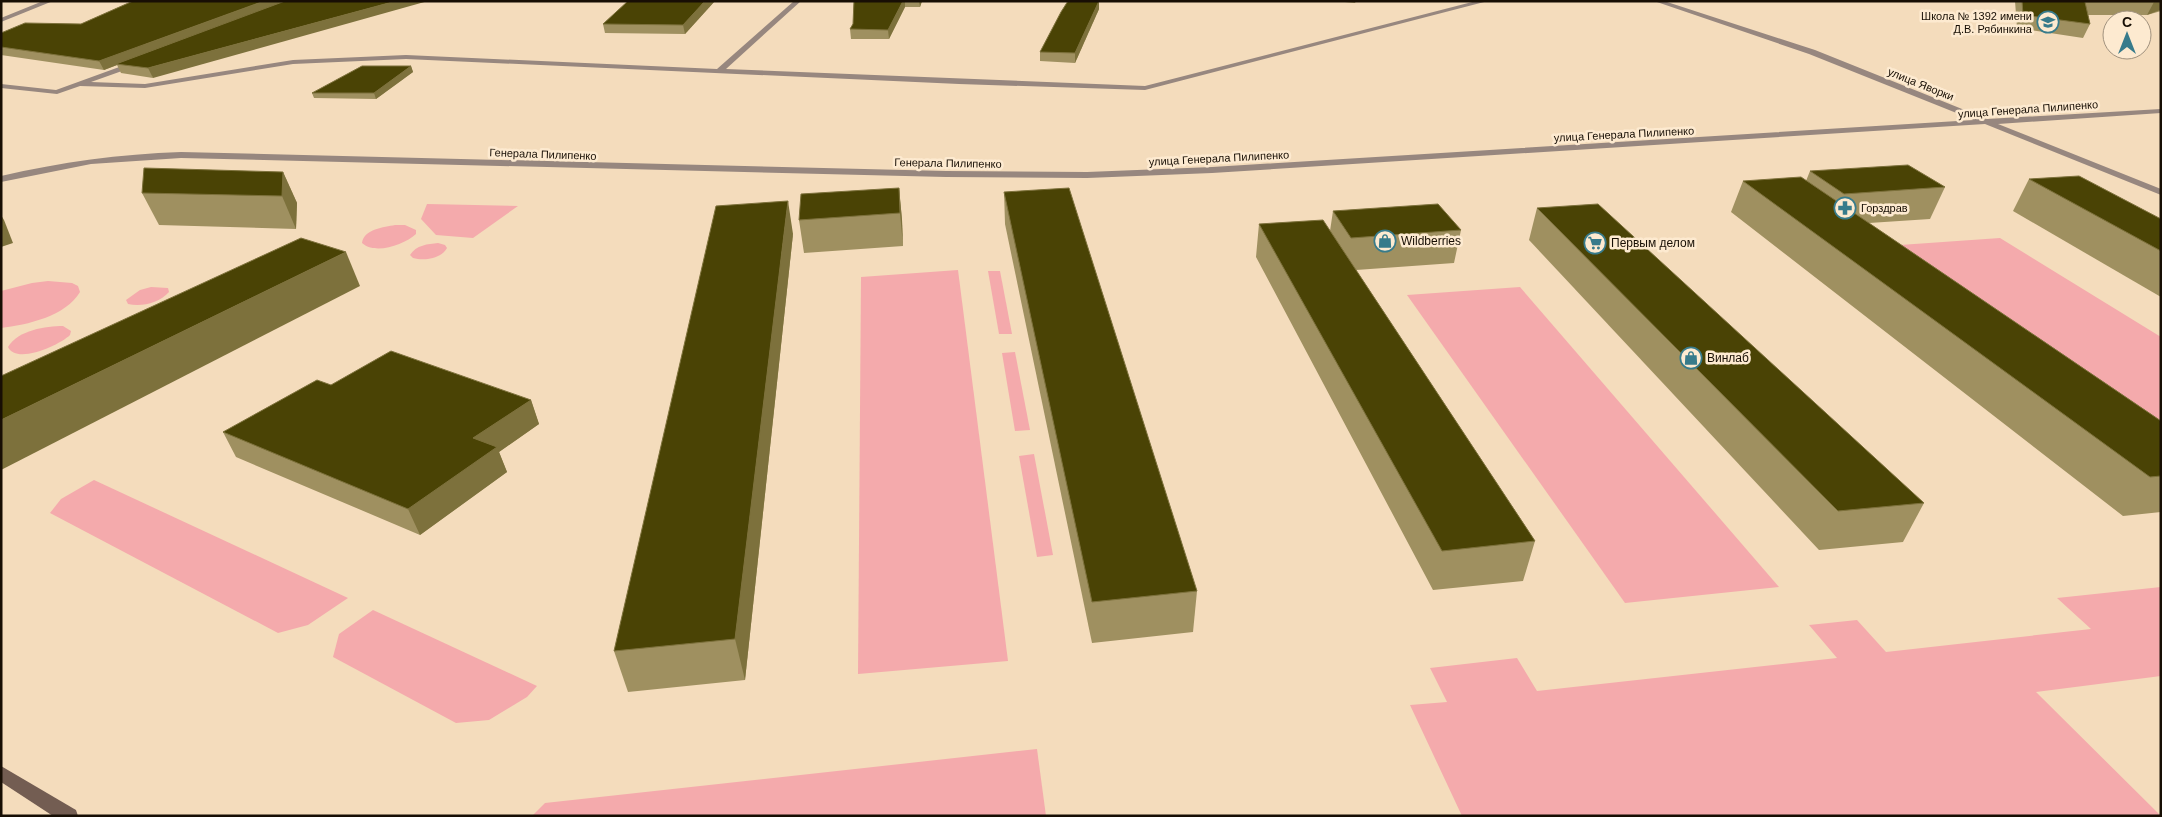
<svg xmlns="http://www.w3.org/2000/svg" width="2162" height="817" viewBox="0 0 2162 817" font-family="Helvetica,sans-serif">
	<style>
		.green { fill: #f4aaac }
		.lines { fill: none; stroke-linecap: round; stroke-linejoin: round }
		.street { fill: #97877f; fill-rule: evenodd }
		.secondary { fill: #735d52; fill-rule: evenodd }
		.wall { fill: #9f9060 }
		.shaded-wall { fill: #7d713c }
		.building { fill: #4a4305; stroke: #7d713c }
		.labels { text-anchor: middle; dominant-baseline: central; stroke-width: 5; stroke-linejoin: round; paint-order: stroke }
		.far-poi-label { font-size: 11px; fill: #170e04; stroke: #fdead0; text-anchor: end }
		.far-street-label { font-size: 11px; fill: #170e04; stroke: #fdead0 }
		.poi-label { font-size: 12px; fill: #170e04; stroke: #fdead0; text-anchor: start }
	</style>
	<rect width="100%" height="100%" fill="#f4dcbc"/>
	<g class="green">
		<polygon points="427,204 518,206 473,238 436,235 421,219"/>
		<path d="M395,225h10l11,5v4c-12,11 -41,21 -54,9 2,-14 22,-16 33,-18z"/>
		<polygon points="2000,238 2161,337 2161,423 1900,245"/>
		<path d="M438,243l7,2 2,3c-6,11 -23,13 -34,10l-3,-3c6,-10 18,-11 28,-12z"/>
		<polygon points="958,270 1008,661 858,674 861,277"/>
		<polygon points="988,271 1000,271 1012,334 999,334"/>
		<path d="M48,281l24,2 6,3 2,6c-14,24 -53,33 -79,36v-37l31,-8z"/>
		<path d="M151,287l17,1 1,4c-10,11 -27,15 -41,12l-2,-4 14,-10z"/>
		<polygon points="1520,287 1779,587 1625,603 1407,295"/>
		<path d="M63,326l8,5 -1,4c-10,10 -54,30 -62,12 10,-17 38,-21 55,-21z"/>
		<polygon points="1015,352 1030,430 1015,431 1002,353"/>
		<polygon points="1034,454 1053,555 1037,557 1019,456"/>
		<polygon points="94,480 348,598 308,625 278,633 50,513 61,499"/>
		<polygon points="2161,587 2161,676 2036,692 2161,816 1462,816 1410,705 1447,702 1430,668 1517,658 1537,691 1837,658 1809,625 1857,620 1886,652 2091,629 2057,598"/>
		<polygon points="373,610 537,686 527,697 489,720 456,723 333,657 339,634"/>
		<polygon points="1037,749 1046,816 532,816 545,803"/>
	</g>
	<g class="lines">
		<g class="street">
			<polygon points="43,1 53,1 1,22 1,18"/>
			<polygon points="794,1 801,1 726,69 1145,86 1476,1 1488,1 1145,90 959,84 406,59 293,64 145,88 80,86 57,94 1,88 1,84 56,90 133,62 136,62 136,66 91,82 145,84 293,60 406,55 717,69"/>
			<path d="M1654,1h10l151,49 172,69 174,-10v4l-163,11 163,65v6l-176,-71 -773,49 -125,5 -141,-1 -765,-19 -90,6 -90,18v-6c60,-14 119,-22 180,-24l765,19 141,1 125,-5 762,-47 -165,-66z"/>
		</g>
		<polygon class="secondary" points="1,766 76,810 78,816 53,816 1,782"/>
	</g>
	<g class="wall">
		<polygon points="133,1 153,78 121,73 117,65 104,70 1,55 1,33 81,24"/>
		<polygon points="854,1 922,1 920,7 905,7 889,39 851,39 850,29 853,24"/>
		<polygon points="1099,1 1099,9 1075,63 1040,61 1040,52"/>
		<polygon points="1335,1 1356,1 1355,3"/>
		<polygon points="2015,1 2161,1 2161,11 2147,15 2088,15 2090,24 2083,38 2017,28"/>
		<polygon points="714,2 685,34 605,33 603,24"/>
		<polygon points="411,66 413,72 376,99 314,98 312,93"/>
		<polygon points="1810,171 1945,187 1930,219 1869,223 2161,421 2161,512 2123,516 1731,212 1743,181 1806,181"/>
		<polygon points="283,172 297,203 296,229 159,225 142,193"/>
		<polygon points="2029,179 2161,219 2161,297 2013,211"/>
		<polygon points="899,188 902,220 903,246 804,253 799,220"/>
		<polygon points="1004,192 1197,591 1193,632 1092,643 1005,224"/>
		<polygon points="1537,208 1924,503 1903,542 1819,550 1529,240"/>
		<polygon points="1333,211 1461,230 1454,263 1356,270 1535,541 1523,581 1433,590 1256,257 1259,224 1330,231"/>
		<polygon points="793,234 745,680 628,692 614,651"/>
		<polygon points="331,385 531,400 539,424 499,452 507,472 420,535 236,457 223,432"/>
	</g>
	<g class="shaded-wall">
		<polygon points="264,1 289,1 116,64 117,65 104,70 99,61"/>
		<polygon points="396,1 428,1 153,78 148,68"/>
		<polygon points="705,1 714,1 714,2 685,34 683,25"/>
		<polygon points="903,1 905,1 905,7 889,39 888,30"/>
		<polygon points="919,1 922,1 920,7"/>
		<polygon points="1099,1 1099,9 1075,63 1075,53"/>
		<polygon points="2156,1 2161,1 2161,9 2160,10 2147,15 2154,2"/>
		<polygon points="411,66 413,72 376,99 374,93"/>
		<polygon points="283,172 297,203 296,229 282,196"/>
		<polygon points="899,188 902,220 903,246 900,213"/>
		<polygon points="788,201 793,234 745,680 735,639"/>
		<polygon points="1,215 4,220 13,243 1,247"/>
		<polygon points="346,252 360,286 1,470 1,420"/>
		<polygon points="531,400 539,424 499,452 507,472 420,535 408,509 473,438"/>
	</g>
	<g class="building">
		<polygon points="133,1 264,1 99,61 1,47 1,33 25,23 81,24"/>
		<polygon points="285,1 396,1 148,68 116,64"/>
		<polygon points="628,1 705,1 683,25 603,24"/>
		<polygon points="854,1 903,1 888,30 850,29 853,24"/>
		<polygon points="1068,1 1099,1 1075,53 1040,52 1061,12"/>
		<polygon points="2022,1 2156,1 2154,2 2085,2 2090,24 2023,15"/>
		<polygon points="362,66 411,66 374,93 312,93"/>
		<polygon points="1908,165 1945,187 1844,194 1810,171"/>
		<polygon points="144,168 283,172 282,196 142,193"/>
		<polygon points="2079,176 2161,219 2161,251 2029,179"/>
		<polygon points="1801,177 2161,421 2161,476 2150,477 1743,181"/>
		<polygon points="899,188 900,213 799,220 801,194"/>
		<polygon points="1069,188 1197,591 1092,602 1004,192"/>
		<polygon points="788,201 735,639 614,651 716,206"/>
		<polygon points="1438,204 1461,230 1351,238 1333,211"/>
		<polygon points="1598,204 1924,503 1838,511 1537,208"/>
		<polygon points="1323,220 1535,541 1442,551 1259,224"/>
		<polygon points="301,238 346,252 1,420 1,376"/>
		<polygon points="391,351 531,400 473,438 497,447 408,509 223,432 317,380 331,385"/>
	</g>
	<defs>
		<g id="school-ring" transform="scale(1.125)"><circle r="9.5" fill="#fdead0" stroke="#377b8b" stroke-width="1.5"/><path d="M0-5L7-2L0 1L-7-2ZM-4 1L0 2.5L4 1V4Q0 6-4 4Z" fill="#377b8b"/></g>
		<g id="pharmacy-ring" transform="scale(1.125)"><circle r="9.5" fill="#fdead0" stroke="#377b8b" stroke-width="1.5"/><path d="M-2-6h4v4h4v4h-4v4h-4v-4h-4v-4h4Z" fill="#377b8b"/></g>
		<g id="shop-ring" transform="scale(1.125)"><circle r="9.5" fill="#fdead0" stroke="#377b8b" stroke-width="1.5"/><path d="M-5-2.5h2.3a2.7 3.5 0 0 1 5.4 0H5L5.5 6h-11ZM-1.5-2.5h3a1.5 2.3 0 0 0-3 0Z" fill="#377b8b"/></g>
		<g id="supermarket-ring" transform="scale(1.125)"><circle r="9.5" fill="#fdead0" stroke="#377b8b" stroke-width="1.5"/><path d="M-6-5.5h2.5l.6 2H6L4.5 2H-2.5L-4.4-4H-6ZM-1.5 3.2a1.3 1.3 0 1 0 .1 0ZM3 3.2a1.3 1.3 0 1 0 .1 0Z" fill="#377b8b"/></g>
	</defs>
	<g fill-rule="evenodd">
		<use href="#school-ring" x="2048" y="22"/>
		<use href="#pharmacy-ring" x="1845" y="208"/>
		<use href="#shop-ring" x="1385" y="241"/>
		<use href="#supermarket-ring" x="1595" y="243"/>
		<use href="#shop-ring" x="1691" y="358"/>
	</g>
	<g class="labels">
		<g class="far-poi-label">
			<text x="2032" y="16">Школа № 1392 имени<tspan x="2032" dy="13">Д.В. Рябинкина</tspan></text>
			<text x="1861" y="208" text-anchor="start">Горздрав</text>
		</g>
		<g class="far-street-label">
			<text transform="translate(1921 84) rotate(22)">улица Яворки</text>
			<text transform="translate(2028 109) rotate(-4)">улица Генерала Пилипенко</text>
			<text transform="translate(1624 134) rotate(-3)">улица Генерала Пилипенко</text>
			<text transform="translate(543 154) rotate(2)">Генерала Пилипенко</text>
			<text transform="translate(1219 158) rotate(-3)">улица Генерала Пилипенко</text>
			<text transform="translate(948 163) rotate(1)">Генерала Пилипенко</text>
		</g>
		<g class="poi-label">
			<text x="1401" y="241">Wildberries</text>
			<text x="1611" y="243">Первым делом</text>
			<text x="1707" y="358">Винлаб</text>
		</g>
	</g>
	<rect width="2162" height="817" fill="none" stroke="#170e04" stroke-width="5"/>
	<g transform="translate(2127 35)"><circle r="24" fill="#fdead0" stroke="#a1927e"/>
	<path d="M0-4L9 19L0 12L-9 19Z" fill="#377b8b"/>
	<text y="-8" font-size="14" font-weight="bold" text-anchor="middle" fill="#170e04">С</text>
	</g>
</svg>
